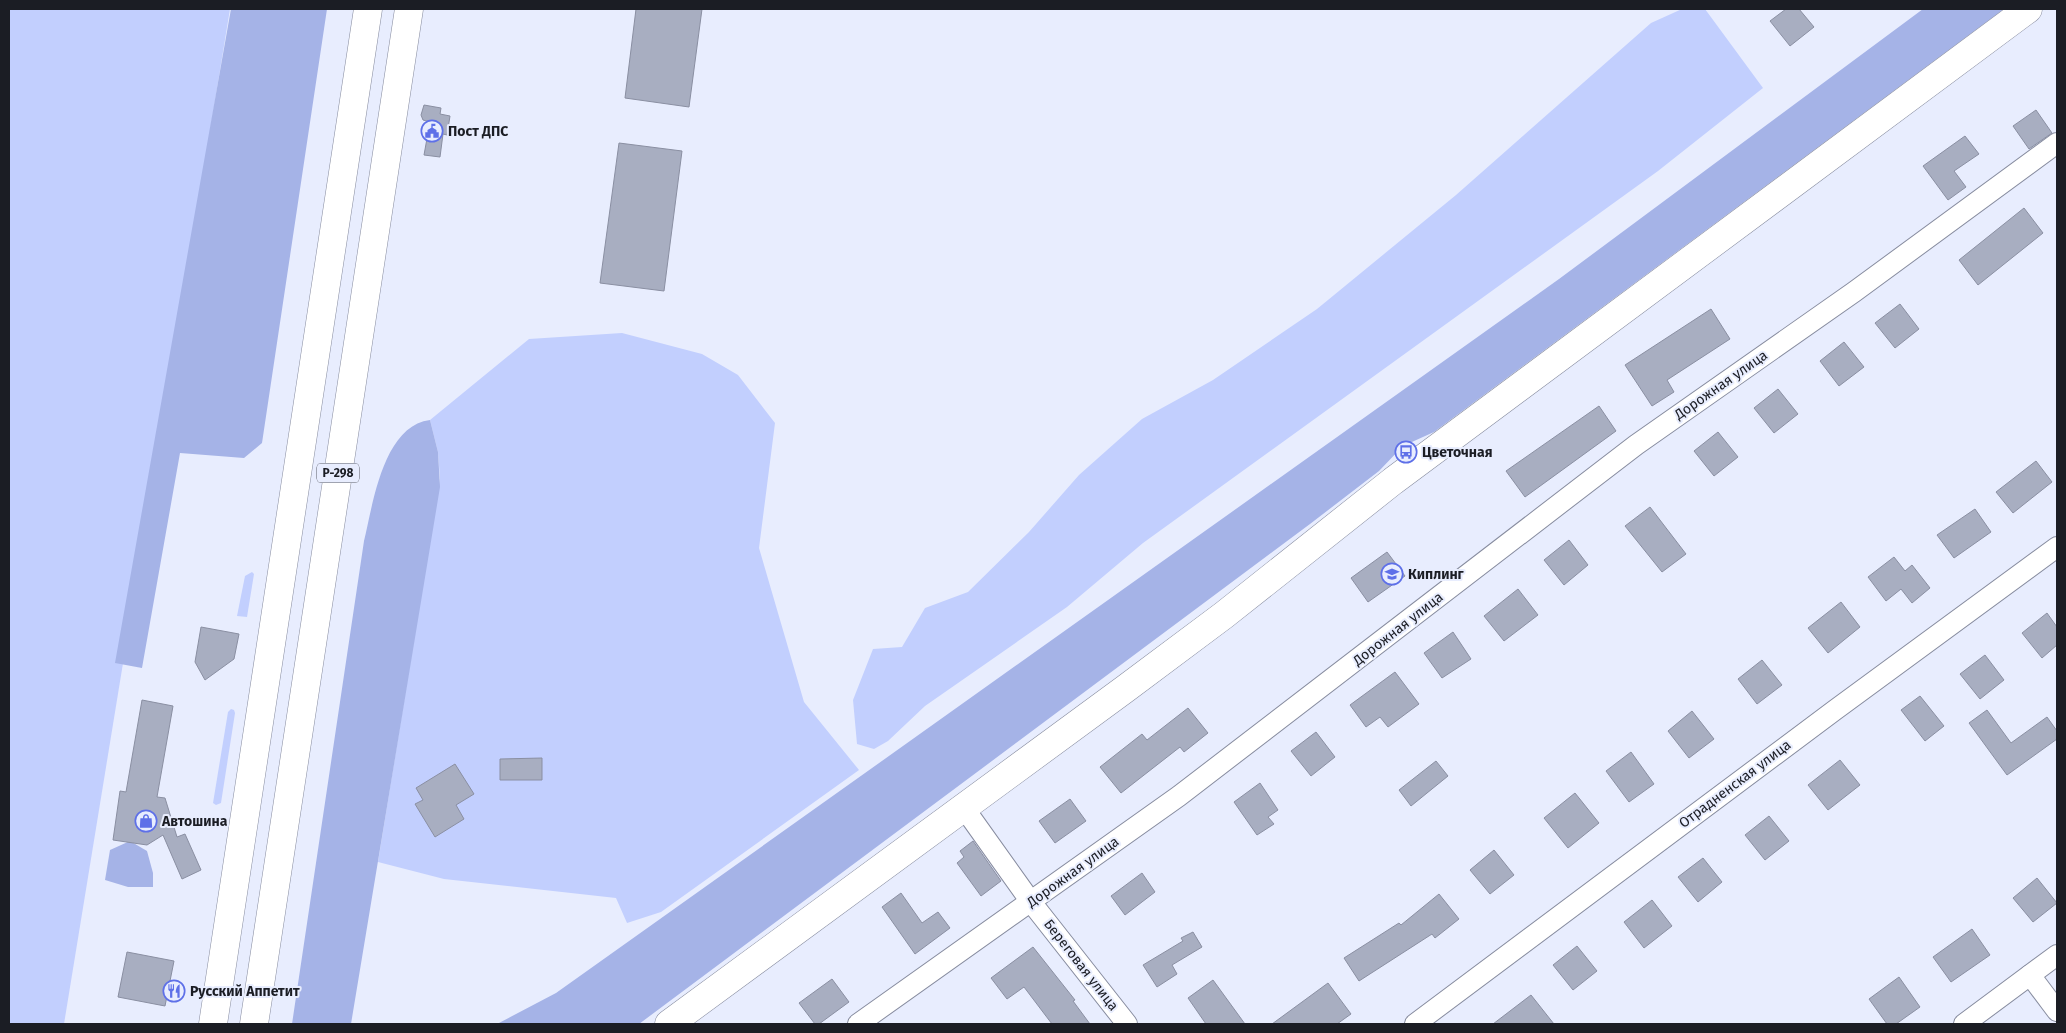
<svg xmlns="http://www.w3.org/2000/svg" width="2066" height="1033" viewBox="0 0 2066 1033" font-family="'Fira Sans',sans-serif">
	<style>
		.green { fill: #c2cffe }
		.forest { fill: #a5b3e7 }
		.building { fill: #a8aec1; stroke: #8a8fa2 }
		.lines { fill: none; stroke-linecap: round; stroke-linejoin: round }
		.street-casing { stroke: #878c9f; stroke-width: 22 }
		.secondary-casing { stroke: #878c9f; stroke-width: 29 }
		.highway-casing { stroke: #878c9f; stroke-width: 29 }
		.street { stroke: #fff; stroke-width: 20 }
		.secondary { stroke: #fff; stroke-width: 28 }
		.highway { stroke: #fff; stroke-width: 28 }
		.labels { text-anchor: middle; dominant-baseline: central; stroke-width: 4; stroke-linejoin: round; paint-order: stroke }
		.shield { fill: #e8edfe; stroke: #585b65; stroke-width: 1 }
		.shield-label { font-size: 12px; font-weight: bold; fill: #1b1d24 }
		.poi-label { font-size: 14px; font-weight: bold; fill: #1b1d24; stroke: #e8edfe; text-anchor: start }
		.street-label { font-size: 14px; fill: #1b1d24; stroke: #e8edfe }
	</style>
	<rect width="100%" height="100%" fill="#e8edfe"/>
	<g class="green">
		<polygon points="9,9 230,9 64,1024 9,1024"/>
		<polygon points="1682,9 1705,9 1763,88 1658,171 1143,543 1067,607 925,706 888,741 874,749 857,744 853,700 873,649 902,647 925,608 968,592 1029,532 1079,475 1142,419 1213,380 1317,309 1456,195 1651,23"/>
		<polygon points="622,333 702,354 738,375 775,423 759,548 804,702 859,770 661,912 627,923 616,898 444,879 378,862 440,479 438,452 430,420 529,339"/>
		<polygon points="252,572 254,574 247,617 237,616 245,576"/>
		<polygon points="231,709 234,710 235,713 221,803 216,805 213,803 228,712"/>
	</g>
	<g class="forest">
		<polygon points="231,9 327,9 262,443 244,458 180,453 142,668 115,663"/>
		<polygon points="1923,9 2004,9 1434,432 1403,446 1379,471 1310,524 639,1024 497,1024 556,993 1559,279"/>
		<path d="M430,420l8,32 2,35 -89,537h-59l72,-483c9,-37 19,-115 66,-121z"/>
		<polygon points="130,841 147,851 153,873 153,887 128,887 105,880 110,850"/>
	</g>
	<g class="building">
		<polygon points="636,9 702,9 689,107 625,98"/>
		<polygon points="1786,9 1799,9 1814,27 1790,46 1770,21"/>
		<polygon points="424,105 441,108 440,114 450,116 447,135 443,134 440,157 424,155 430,122 423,120 421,115"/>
		<polygon points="2036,110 2052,133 2029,149 2013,126"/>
		<polygon points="1965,136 1979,154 1954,171 1966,187 1948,200 1923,166"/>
		<polygon points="619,143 682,151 664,291 600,283"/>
		<polygon points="2024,208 2043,233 1978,285 1959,260"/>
		<polygon points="1900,304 1919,329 1895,348 1875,323"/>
		<polygon points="1711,309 1730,339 1667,380 1674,392 1652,406 1625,365"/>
		<polygon points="1844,342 1864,367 1839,386 1820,361"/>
		<polygon points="1778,389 1798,414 1774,433 1754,408"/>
		<polygon points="1599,406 1616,431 1525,497 1506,471"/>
		<polygon points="1718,432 1738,457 1714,476 1694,451"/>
		<polygon points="2036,461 2052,482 2013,513 1996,492"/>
		<polygon points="1650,507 1686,554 1662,572 1625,526"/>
		<polygon points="1975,509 1991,532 1954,558 1937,535"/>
		<polygon points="1569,540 1588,565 1564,585 1544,560"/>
		<polygon points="1387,552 1405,576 1368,602 1351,578"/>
		<polygon points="1894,557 1905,571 1912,565 1930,588 1912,603 1901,589 1886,601 1868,577"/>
		<polygon points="1518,589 1538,615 1504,641 1484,616"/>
		<polygon points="1841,602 1860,627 1828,653 1808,628"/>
		<polygon points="2047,613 2057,627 2057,645 2042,658 2022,633"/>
		<polygon points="201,627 239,634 234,659 205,680 195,662"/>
		<polygon points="1453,632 1471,659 1442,678 1424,653"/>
		<polygon points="1985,655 2004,680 1980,699 1960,674"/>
		<polygon points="1762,660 1782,685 1757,704 1738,679"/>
		<polygon points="1395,672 1419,704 1388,727 1380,717 1366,727 1350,705"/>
		<polygon points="1920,696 1944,726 1925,741 1901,710"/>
		<polygon points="142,700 173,706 157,797 165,798 177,837 185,834 201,870 182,879 163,835 147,845 113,840 120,791 126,792"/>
		<polygon points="1188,708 1208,733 1184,752 1180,747 1121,793 1100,767 1142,734 1147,740"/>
		<polygon points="1987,710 2011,743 2047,717 2057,731 2057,739 2007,775 1969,723"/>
		<polygon points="1692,711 1714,739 1689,758 1668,731"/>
		<polygon points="1316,732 1335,757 1311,776 1291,751"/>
		<polygon points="1631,752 1654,784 1629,802 1606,771"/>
		<polygon points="542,758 542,780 500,780 500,759"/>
		<polygon points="1840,760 1860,785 1828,810 1808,785"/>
		<polygon points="1436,761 1448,776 1411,806 1399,790"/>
		<polygon points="455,764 474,794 456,805 464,819 435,837 415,804 423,800 416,788"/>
		<polygon points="1260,783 1278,810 1268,817 1274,824 1257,835 1234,802"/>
		<polygon points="1575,793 1599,823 1568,848 1544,818"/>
		<polygon points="1070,799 1086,821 1055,843 1039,821"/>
		<polygon points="1769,816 1789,841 1765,860 1745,835"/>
		<polygon points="973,841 1001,881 981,896 957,863 964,857 960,851"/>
		<polygon points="1494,850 1514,875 1490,894 1470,870"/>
		<polygon points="1703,858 1722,882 1698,902 1678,877"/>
		<polygon points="1142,873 1155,892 1125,915 1111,896"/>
		<polygon points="2037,878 2057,903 2033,922 2013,898"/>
		<polygon points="901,893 922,923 938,912 950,928 915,954 882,907"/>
		<polygon points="1439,894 1459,919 1435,938 1432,934 1359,981 1344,958 1399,923 1401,925"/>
		<polygon points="1652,900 1672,926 1644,948 1624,922"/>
		<polygon points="1972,929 1990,955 1951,982 1933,957"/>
		<polygon points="1193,932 1202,947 1172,965 1177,974 1157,987 1143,965 1183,941 1181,938"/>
		<polygon points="1577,946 1597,971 1573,990 1553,965"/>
		<polygon points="1033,947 1075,1000 1073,1001 1090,1024 1052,1024 1024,987 1007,999 991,978"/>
		<polygon points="127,952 174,961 165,1006 118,997"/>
		<polygon points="1899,977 1920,1007 1896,1024 1887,1024 1869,999"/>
		<polygon points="832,979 849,1002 819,1024 815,1024 799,1003"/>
		<polygon points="1213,980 1245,1024 1206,1024 1188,998"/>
		<polygon points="1328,983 1351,1014 1337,1024 1272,1024"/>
		<polygon points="1531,995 1554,1024 1493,1024"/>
	</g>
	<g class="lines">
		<g class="street-casing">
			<g id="street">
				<polyline points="964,808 1031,902 1127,1024"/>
				<polyline points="2030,975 2057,1011"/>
				<polyline points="858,1024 1179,796 1636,445 1854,292 2057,143"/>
				<polyline points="1415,1024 1835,710 2057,547"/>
				<polyline points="1964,1024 2057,955"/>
			</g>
		</g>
		<g class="secondary-casing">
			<polyline id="secondary" points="669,1024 1125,689 1224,615 1393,481 2028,9"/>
		</g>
		<g class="highway-casing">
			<g id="highway">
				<polyline points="213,1024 368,9"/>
				<polyline points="254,1024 409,9"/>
			</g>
		</g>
		<use href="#street" class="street"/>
		<use href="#secondary" class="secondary"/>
		<use href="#highway" class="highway"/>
	</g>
	<defs>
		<g id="civic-ring" transform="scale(1.125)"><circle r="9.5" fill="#e8edfe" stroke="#5e70e8" stroke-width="1.5"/><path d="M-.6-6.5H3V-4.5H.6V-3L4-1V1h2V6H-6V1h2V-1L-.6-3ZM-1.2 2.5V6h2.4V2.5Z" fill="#5e70e8"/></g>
		<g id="bus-ring" transform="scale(1.125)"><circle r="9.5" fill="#e8edfe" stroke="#5e70e8" stroke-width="1.5"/><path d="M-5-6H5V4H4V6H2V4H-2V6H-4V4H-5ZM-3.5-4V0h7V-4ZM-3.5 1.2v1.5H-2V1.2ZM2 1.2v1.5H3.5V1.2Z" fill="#5e70e8"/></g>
		<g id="school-ring" transform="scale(1.125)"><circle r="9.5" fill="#e8edfe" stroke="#5e70e8" stroke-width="1.5"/><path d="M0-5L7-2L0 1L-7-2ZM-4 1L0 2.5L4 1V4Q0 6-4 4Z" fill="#5e70e8"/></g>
		<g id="shop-ring" transform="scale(1.125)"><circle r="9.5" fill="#e8edfe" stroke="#5e70e8" stroke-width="1.5"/><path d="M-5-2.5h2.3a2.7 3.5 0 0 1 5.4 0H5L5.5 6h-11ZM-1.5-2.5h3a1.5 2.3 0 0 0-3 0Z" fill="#5e70e8"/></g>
		<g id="restaurant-ring" transform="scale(1.125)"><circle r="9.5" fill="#e8edfe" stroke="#5e70e8" stroke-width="1.5"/><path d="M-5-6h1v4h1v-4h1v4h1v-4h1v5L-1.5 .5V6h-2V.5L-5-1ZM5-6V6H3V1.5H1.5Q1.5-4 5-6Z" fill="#5e70e8"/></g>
	</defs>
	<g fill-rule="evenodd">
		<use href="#civic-ring" x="432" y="131"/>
		<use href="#bus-ring" x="1406" y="452"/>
		<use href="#school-ring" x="1392" y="574"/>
		<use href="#shop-ring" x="146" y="821"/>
		<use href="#restaurant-ring" x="174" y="991"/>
	</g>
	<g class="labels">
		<rect class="shield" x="317" y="463.5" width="42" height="19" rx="4"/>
		<g class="shield-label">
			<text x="338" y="473">Р-298</text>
		</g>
		<g class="poi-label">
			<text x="448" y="131">Пост ДПС</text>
			<text x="1422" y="452">Цветочная</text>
			<text x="1408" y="574">Киплинг</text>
			<text x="162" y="821">Автошина</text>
			<text x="190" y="991">Русский Аппетит</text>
		</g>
		<g class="street-label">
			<text transform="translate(1721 385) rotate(-35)">Дорожная улица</text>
			<text transform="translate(1398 629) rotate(-38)">Дорожная улица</text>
			<text transform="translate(1735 784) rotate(-37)">Отрадненская улица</text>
			<text transform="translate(1073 872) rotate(-36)">Дорожная улица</text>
			<text transform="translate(1081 965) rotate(52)">Береговая улица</text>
		</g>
	</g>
	<rect width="2066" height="1033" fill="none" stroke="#1b1d24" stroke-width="20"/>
</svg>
